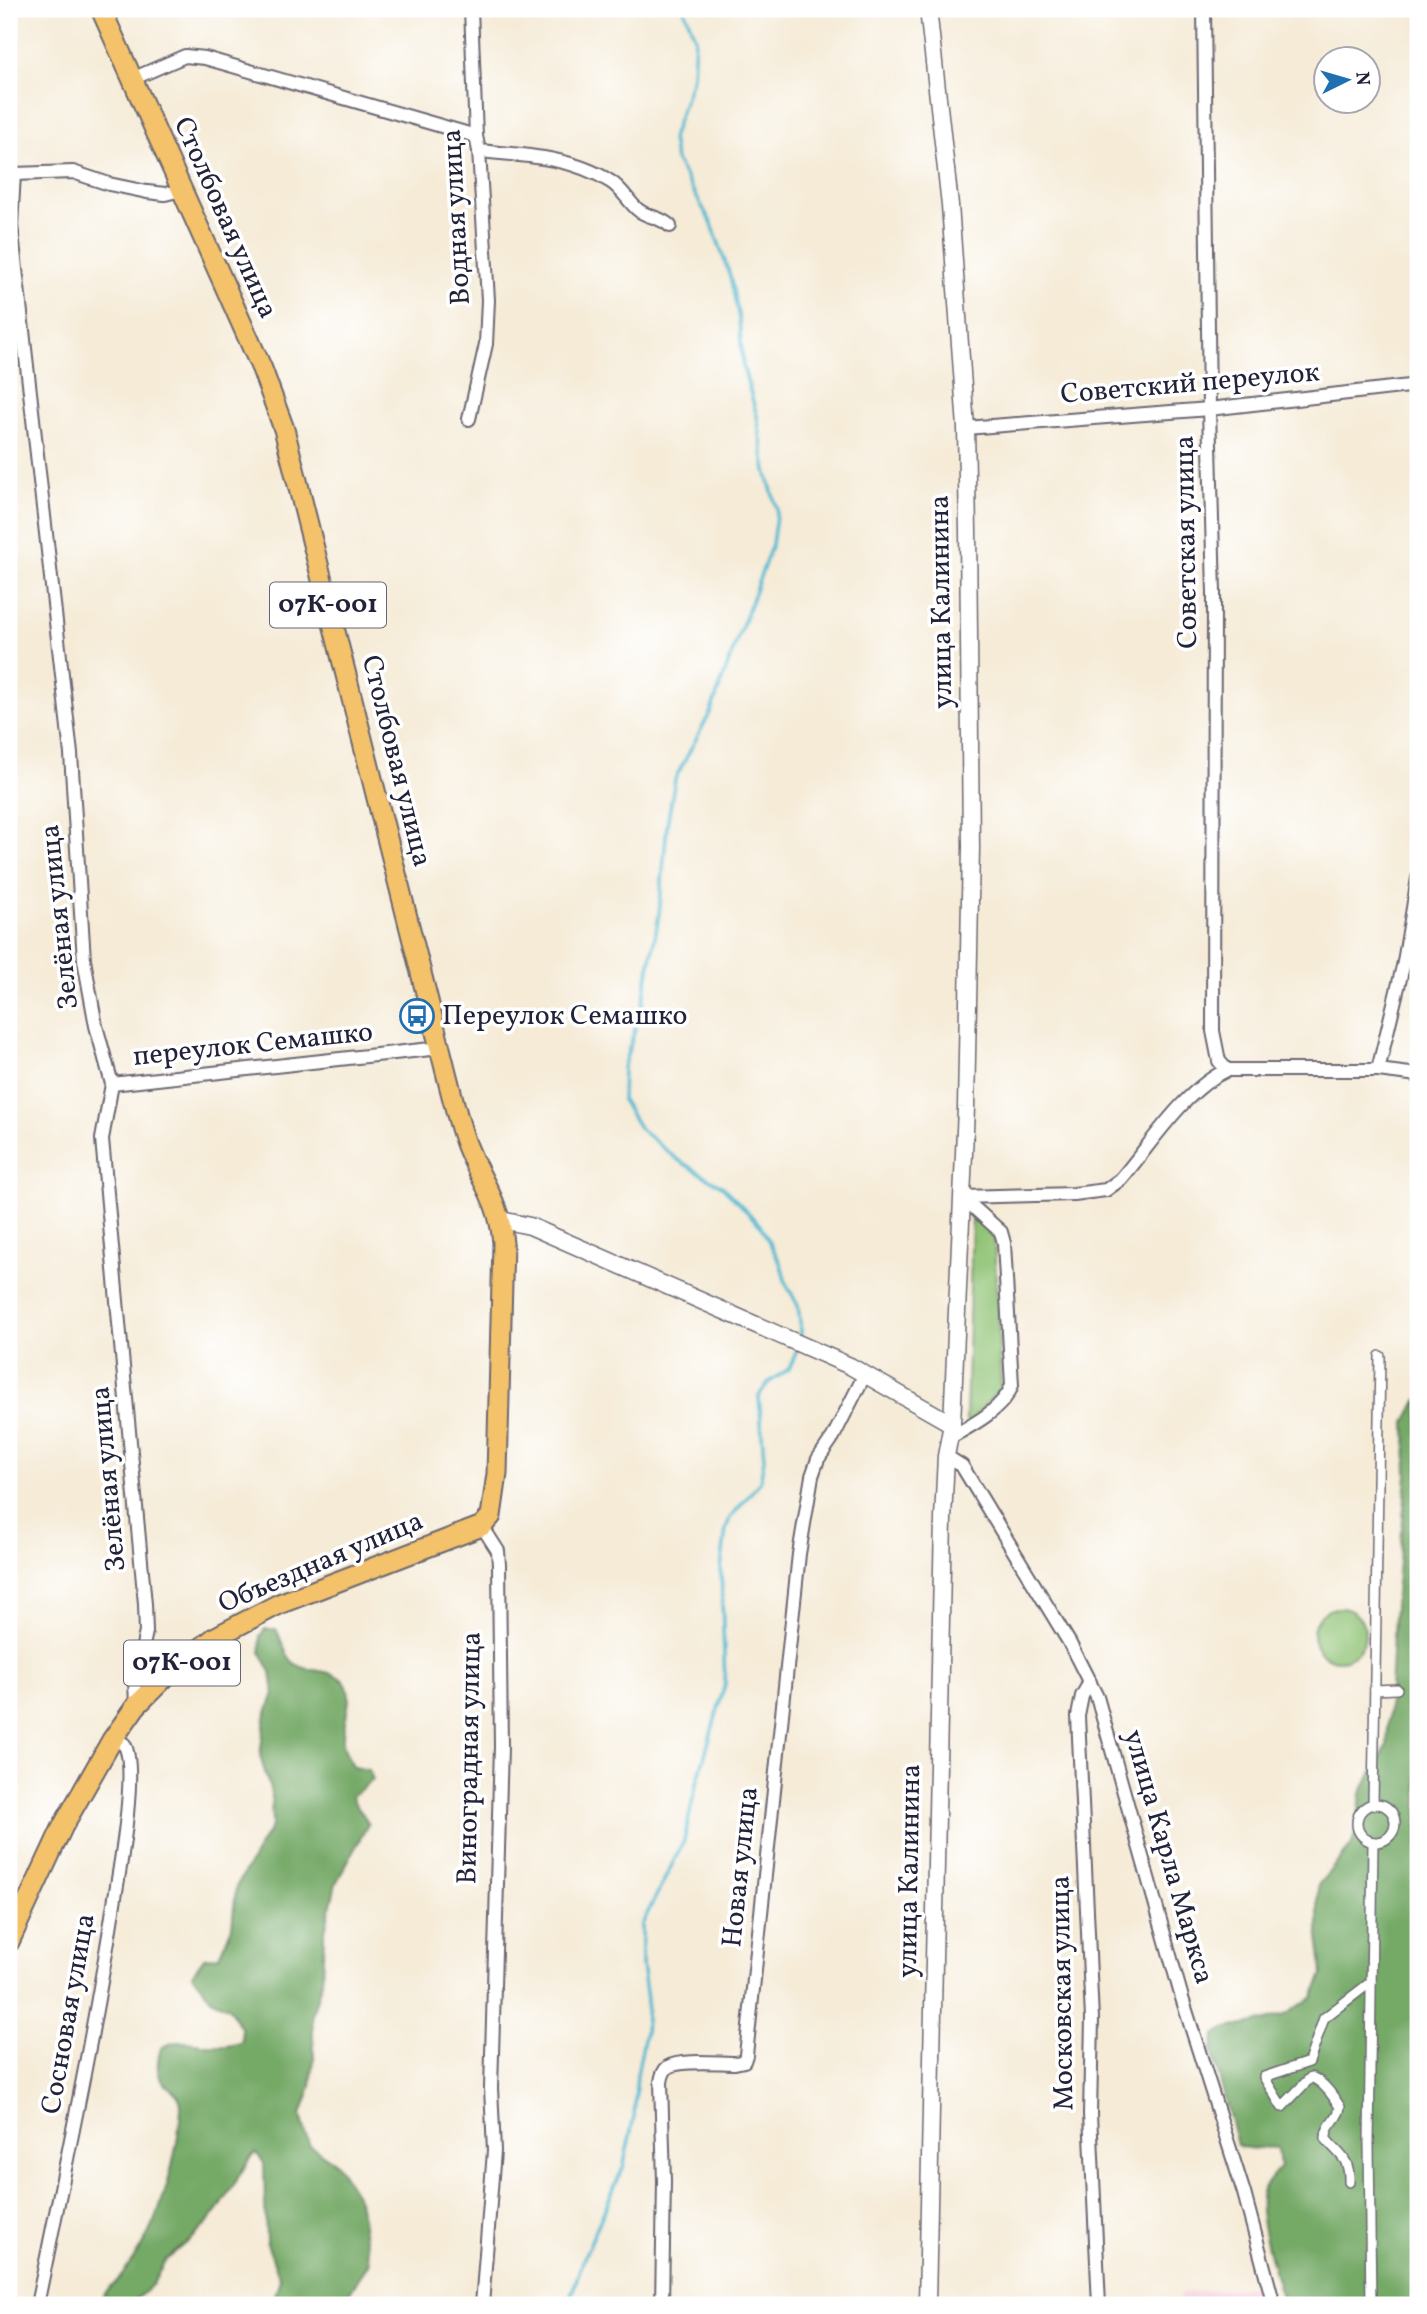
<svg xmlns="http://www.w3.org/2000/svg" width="1427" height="2314" viewBox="0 0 1427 2314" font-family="Vollkorn,serif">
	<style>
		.built { fill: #f5cfdb }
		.green { fill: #90c374; stroke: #597258; stroke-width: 2 }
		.forest { fill: #74a966; stroke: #4b6650; stroke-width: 2 }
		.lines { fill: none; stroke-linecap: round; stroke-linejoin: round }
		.stream { stroke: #53b9d1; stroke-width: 3.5 }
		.pedestrian-casing { stroke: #6c6872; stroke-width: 12 }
		.minor-casing { stroke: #6c6872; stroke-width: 16 }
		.tertiary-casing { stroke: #6c6872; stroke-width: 19 }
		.primary-casing { stroke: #6c6872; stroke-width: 23 }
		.pedestrian { stroke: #fff; stroke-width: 9 }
		.minor { stroke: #fff; stroke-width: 12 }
		.tertiary { stroke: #fff; stroke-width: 16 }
		.primary { stroke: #f3c26a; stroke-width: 19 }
		.labels { text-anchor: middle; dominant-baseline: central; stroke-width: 7; stroke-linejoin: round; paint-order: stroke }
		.shield { fill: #fff; stroke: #646476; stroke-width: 2 }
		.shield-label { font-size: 26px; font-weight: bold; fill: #22223b }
		.street-label { font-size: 28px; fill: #22223b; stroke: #fff }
		.poi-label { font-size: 28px; fill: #22223b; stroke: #fff; text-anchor: start }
	</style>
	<rect width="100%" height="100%" fill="#fff"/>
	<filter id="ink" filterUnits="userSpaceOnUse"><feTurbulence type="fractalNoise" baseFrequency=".0143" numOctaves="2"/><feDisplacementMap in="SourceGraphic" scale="14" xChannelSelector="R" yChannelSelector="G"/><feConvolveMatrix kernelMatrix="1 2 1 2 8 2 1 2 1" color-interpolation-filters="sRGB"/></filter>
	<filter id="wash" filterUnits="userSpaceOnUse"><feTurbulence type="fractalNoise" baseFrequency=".00686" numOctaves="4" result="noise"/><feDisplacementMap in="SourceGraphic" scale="28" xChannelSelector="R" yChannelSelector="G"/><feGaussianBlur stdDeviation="1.57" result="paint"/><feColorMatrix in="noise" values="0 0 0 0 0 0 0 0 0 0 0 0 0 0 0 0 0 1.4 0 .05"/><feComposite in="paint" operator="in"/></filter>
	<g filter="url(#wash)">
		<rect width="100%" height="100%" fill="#f5ebd7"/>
		<polygon class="built" points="1258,2287 1263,2305 1180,2305 1180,2293"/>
		<g class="green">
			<polygon points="972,1219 978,1219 994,1234 1001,1388 969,1423 966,1421"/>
			<circle cx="1339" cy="1634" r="26"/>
		</g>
		<g class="forest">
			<path d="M1418,1399v869l-3,37h-131c-6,-23 -31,-95 -21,-115 2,-6 13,-16 17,-23l-2,-19c-18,-2 -25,4 -41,-3l-25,-96 3,-14 12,-7 28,-5 30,-8 28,-18 10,-23 -5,-37v-52l33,-39 7,-22 3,-31 26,-47 7,-129 13,-141 -1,-54z"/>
			<path d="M265,1629h11c6,11 8,25 18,34 14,11 40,4 51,20 10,14 -2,37 -2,54 -1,11 5,21 11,30l15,3 4,10 -21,16c1,11 13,16 16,28l-32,59 -12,52 -2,46 -10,34 2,42 -3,29 -10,29 8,30 27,18 23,37 10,63 -18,27 -6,15h-83l13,-10 5,-16 -14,-38 -2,-78 -8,-10 -6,5 -32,53 -23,25 -31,26 -11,22 -23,21h-33c5,-11 12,-15 20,-24 7,-7 13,-17 19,-26 26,-38 42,-101 45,-147 1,-26 -34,-15 -20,-60 24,-16 55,7 81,-6l-1,-14 -13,-21 -16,-7 -20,-25 12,-17 15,-2 13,-29 4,-40 36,-62 -1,-33 -11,-36 5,-38 9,-25 -3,-21 -10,-19 -1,-17z"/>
		</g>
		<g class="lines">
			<g class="stream">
				<polyline points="684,9 695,37 693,76 672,138 675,159 712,224 730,276 739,319 743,366 757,416 766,471 777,509 772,544 711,711 675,779 667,825 659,915 642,1007 623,1068 622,1100 640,1129 678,1160 723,1187 760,1225 781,1264 786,1284 798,1305 801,1332 799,1340"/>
				<polyline points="568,2305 584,2257 623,2168 634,2117 637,2074 645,2034 647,2000 642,1964 642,1924 684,1841 695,1790 725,1684 721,1569 726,1529 730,1518 760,1482 764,1459 759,1396 768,1383 789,1369 798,1348"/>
			</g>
		</g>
	</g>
	<g filter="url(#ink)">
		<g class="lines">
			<g class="pedestrian-casing">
				<g id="pedestrian">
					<polyline points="1375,1690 1397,1689"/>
					<circle cx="1376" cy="1823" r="19"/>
					<polyline points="1373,1805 1380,1356"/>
					<path d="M1349,2182c1,-24 -9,-26 -23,-43 -1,-15 13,-19 14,-32 -7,-11 -16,-25 -29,-30l-29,30 -18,-30 45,-15 15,-44 47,-36"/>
					<polyline points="1371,2305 1369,2144 1373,1842"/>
				</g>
			</g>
			<g class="minor-casing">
				<g id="minor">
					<polyline points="1204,9 1209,409 1214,593 1213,1031 1219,1061 1227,1070"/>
					<polyline points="132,79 185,56 205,58 476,136"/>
					<path d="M479,151c43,4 94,6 132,31 11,7 17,19 26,27 10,9 23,7 33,17"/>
					<polyline points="9,164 14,174 11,225 71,754 84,960 96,1026 112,1084 102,1139 145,1604 146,1632 135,1681 136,1706"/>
					<polyline points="14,174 73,172 109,184 147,192 165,194 181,190"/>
					<polyline points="469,419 486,344 488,300 479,151 476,136 471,9"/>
					<polyline points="966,428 1209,409 1418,385"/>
					<polyline points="1378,1070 1404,962 1418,878"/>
					<polyline points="112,1084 440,1048"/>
					<path d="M962,1197l112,-3 32,-4 15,-11c30,-35 64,-90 106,-109h151l40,5"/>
					<path d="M949,1438c22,-12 55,-29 63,-53l-8,-142 -3,-11 -39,-35"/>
					<polyline points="946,1456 962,1466 1069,1642 1097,1697 1182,1998 1244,2193 1274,2305"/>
					<polyline points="1090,1682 1082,1696 1078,1716 1092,2019 1090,2114 1099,2305"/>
					<path d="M37,2305c28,-136 57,-271 78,-408 5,-29 23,-131 9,-153l-12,-4"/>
					<polyline points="482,2305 494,2151 491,2088 501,1747 499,1565 498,1551 482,1526"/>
					<path d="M662,2305l2,-124 -3,-99c1,-6 2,-11 7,-15 12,-8 51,-4 67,-4l9,-2 2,-6 53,-501 13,-78 6,-17 15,-22 32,-63"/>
				</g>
			</g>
			<g class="tertiary-casing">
				<g id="tertiary">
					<polyline points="501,1220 530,1226 850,1366 952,1424"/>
					<polyline points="927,2305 943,1519 946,1456 952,1424 966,1108 971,847 968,531 966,428 950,205 928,9"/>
				</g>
			</g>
			<g class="primary-casing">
				<path id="primary" d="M9,1942l54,-116 49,-86 24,-34 32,-32 46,-36 65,-34 203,-78 9,-10 6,-42 6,-231c-4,-44 -21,-59 -36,-97 -7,-18 -12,-39 -17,-58l-166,-659 -22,-60 -161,-360"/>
			</g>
			<use href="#pedestrian" class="pedestrian"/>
			<use href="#minor" class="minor"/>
			<use href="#tertiary" class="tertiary"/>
			<use href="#primary" class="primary"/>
		</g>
	</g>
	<defs>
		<g id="bus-ring" transform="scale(1.75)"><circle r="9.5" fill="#fff" stroke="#1f6fb2" stroke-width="1.5"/><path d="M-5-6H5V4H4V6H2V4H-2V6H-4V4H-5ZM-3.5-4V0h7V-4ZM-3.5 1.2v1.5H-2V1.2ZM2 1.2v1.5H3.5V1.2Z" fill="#1f6fb2"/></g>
	</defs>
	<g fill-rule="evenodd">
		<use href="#bus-ring" x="417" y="1016"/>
	</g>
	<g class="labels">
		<g class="shield">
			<rect x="270" y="582.5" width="116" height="45" rx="5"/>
			<rect x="124" y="1640.5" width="116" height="45" rx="5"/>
		</g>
		<g class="shield-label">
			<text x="328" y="605">07К-001</text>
			<text x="182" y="1663">07К-001</text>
		</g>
		<g class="street-label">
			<text transform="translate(457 217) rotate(-93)">Водная улица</text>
			<text transform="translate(225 218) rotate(66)">Столбовая улица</text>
			<text transform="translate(1190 384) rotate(-5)">Советский переулок</text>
			<text transform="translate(1187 542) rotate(-91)">Советская улица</text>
			<text transform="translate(942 602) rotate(-91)">улица Калинина</text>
			<text transform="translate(396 761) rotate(76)">Столбовая улица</text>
			<text transform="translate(60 917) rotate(-96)">Зелёная улица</text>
			<text transform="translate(253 1045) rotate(-6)">переулок Семашко</text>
			<text transform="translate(109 1479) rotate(-95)">Зелёная улица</text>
			<text transform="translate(321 1563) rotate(-23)">Объездная улица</text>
			<text transform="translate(470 1758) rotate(-89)">Виноградная улица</text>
			<text transform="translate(1168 1857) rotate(74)">улица Карла Маркса</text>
			<text transform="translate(741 1867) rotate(-84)">Новая улица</text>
			<text transform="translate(910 1871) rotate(-89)">улица Калинина</text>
			<text transform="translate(1063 1993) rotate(-91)">Московская улица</text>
			<text transform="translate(69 2014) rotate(-80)">Сосновая улица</text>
		</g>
		<g class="poi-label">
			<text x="442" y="1016">Переулок Семашко</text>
		</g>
	</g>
	<rect width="1427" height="2314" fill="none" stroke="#fff" stroke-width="35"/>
	<g transform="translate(1347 80) rotate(85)"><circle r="33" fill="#ffffff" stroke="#a7a7b1" stroke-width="2"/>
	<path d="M0-5L12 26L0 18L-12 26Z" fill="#1f6fb2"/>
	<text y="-10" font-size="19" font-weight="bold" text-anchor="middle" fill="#22223b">N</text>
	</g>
</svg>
